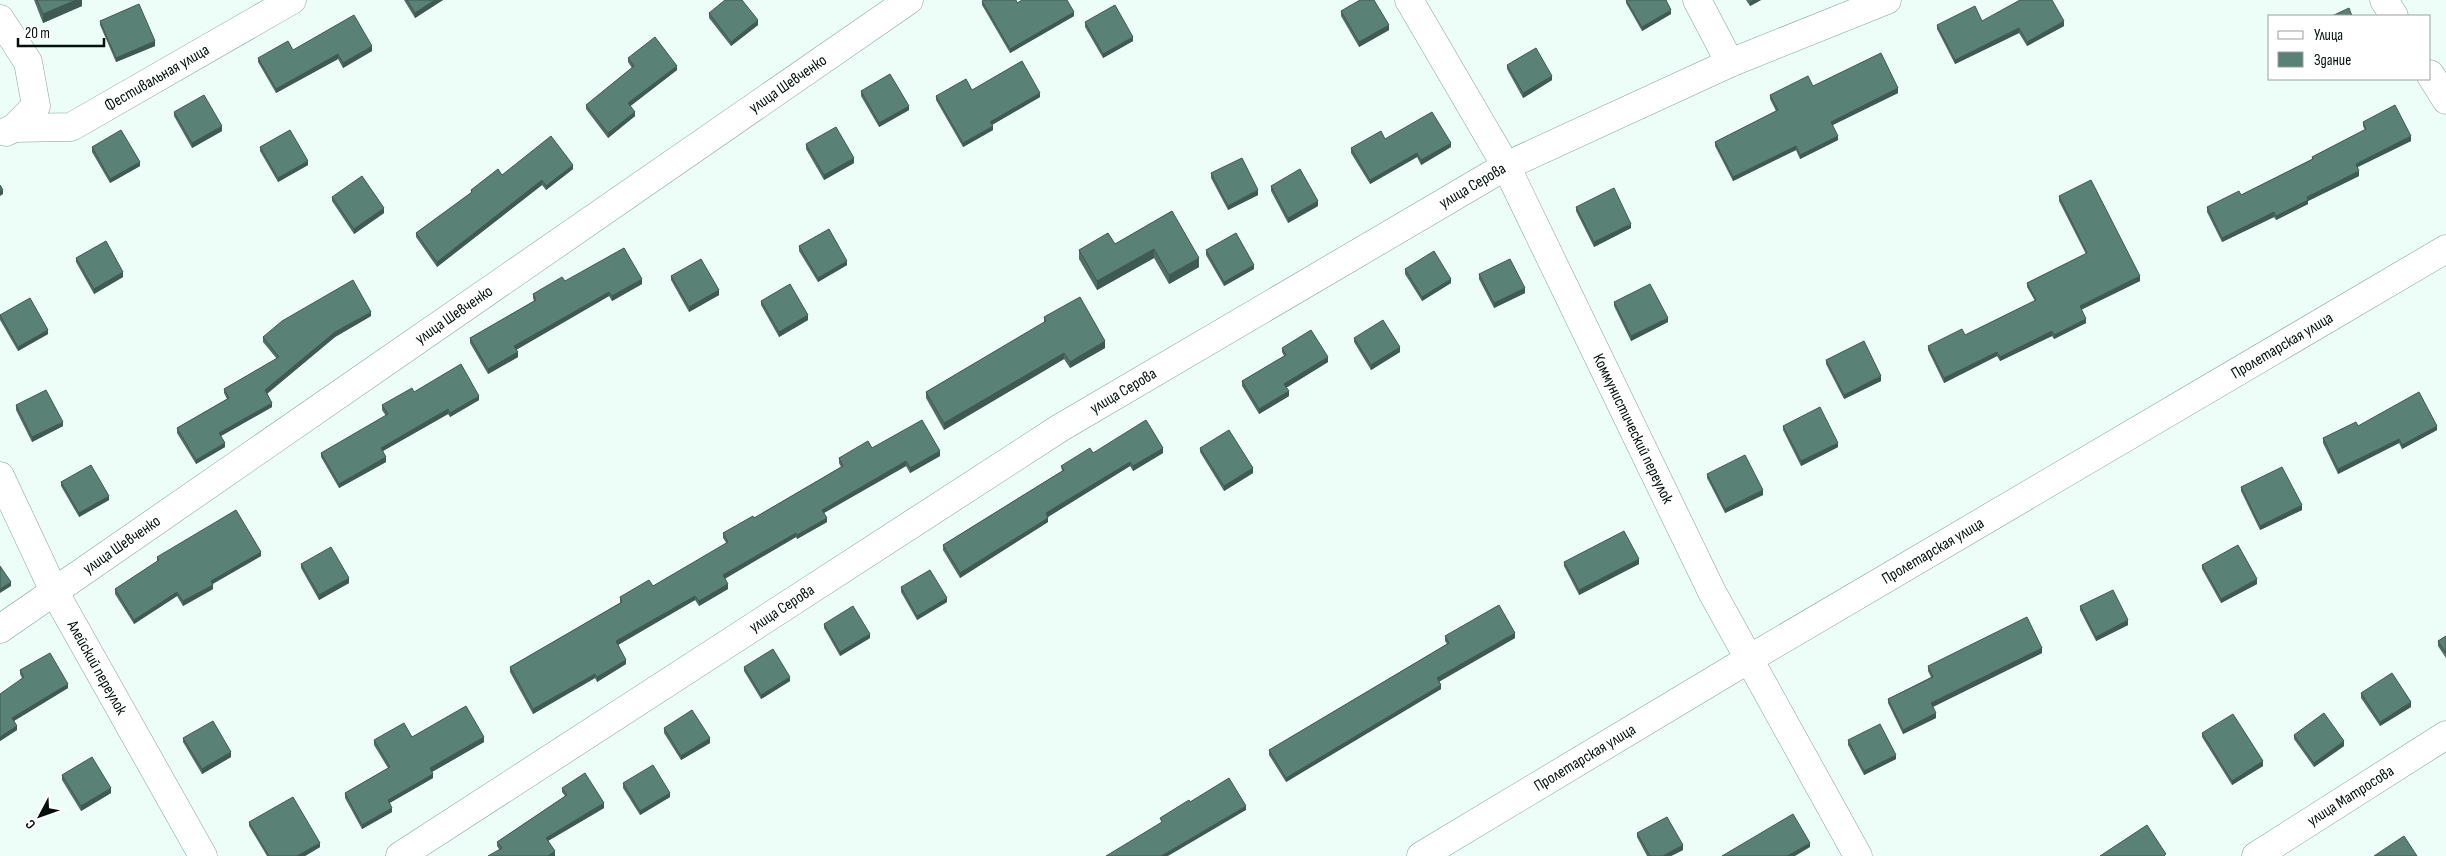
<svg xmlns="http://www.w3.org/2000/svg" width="2446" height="856" viewBox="0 0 2446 856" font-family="'Sofia Sans Condensed',sans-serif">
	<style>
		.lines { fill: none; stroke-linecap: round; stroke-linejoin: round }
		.minor-casing { stroke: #7ba396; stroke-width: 29 }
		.major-casing { stroke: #7ba396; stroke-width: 29 }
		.minor { stroke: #fff; stroke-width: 28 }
		.major { stroke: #fff; stroke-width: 28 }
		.wall { fill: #4d6f65 }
		.shaded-wall { fill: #3f5a52 }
		.building { fill: #5a8175; stroke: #3f5a52 }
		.labels { text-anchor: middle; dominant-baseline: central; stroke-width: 4.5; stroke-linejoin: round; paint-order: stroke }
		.street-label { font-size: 16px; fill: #020f0b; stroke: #fff }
	</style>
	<rect width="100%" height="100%" fill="#edfef8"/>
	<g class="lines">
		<g class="minor-casing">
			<g id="minor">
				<path id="s1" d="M1409,0l97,166 206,426 146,264"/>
				<polyline points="1697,0 1730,63"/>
				<polyline points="2384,0 2394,16"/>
				<polyline points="0,19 28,62 36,106 14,128 6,132"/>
				<polyline points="2430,74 2446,100"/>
				<path id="s2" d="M14,128l57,-1 221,-127"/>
				<path id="s3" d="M0,476l54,115 149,265"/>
				<path id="s4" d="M0,629l909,-629"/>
				<path id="s5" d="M400,856l660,-428 446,-262 224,-103 157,-63"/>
				<path id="s6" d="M2256,856l190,-121"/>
			</g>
		</g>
		<g class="major-casing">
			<g id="major">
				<path id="s7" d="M1421,856l328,-197 697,-410"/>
			</g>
		</g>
		<use href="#minor" class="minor"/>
		<use href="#major" class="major"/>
	</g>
	<g class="wall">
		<polygon points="34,0 82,0 82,6 43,23"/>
		<polygon points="404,0 443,0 415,18"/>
		<polygon points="1626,0 1671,14 1642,31 1626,3"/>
		<polygon points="1746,0 1761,0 1750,6"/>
		<polygon points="982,1 1017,3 1074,16 1010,53 982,5"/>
		<polygon points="1341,11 1389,30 1359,47 1341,16"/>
		<polygon points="709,13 758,25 731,46 709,18"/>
		<polygon points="100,21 155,46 116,62 100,25"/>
		<polygon points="1982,21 2064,26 2027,46 2019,33 1955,64 1937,29 1937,25"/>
		<polygon points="1085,22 1133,41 1103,58 1085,27"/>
		<polygon points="293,50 372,51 343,68 338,59 276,93 258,62 258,58"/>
		<polygon points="628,58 677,70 630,106 635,116 608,138 586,109 586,105 632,68 628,62"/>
		<polygon points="1507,65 1552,80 1523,98 1507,69"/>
		<polygon points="1813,86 1898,93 1832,125 1838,140 1800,159 1796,150 1733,181 1715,146 1715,142 1776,111 1770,99 1770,95"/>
		<polygon points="972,90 1040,97 992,125 993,130 963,147 936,100 936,96"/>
		<polygon points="861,91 909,110 879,127 861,96"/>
		<polygon points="174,112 222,131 192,148 174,116"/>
		<polygon points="2363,122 2411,141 2357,167 2359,176 2308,201 2308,204 2276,220 2274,217 2222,242 2207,212 2207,207 2241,195 2312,159 2312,157 2365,130 2363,126"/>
		<polygon points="806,144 854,163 824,180 806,149"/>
		<polygon points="92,147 140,166 110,183 92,152"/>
		<polygon points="260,147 308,165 278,182 260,151"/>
		<polygon points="1451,147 1421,165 1417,157 1370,184 1351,153 1351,148"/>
		<polygon points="573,169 546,190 542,185 437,267 416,237 416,233 471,193 471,190 502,175"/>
		<polygon points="1211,173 1258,195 1228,210 1211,178"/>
		<polygon points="1271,186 1318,206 1288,223 1271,191"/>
		<polygon points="2059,196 2140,281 2081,310 2086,323 2054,339 2052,336 2000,361 1997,356 1944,383 1928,350 1928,346 1965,335 2035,301 2027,287 2027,283 2086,254 2059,201"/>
		<polygon points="332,197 384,213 354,234 332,201"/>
		<polygon points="1576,207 1631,228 1594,247 1576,211"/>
		<polygon points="1172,211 1199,267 1169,284 1154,258 1097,290 1079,259 1079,250 1115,244"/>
		<polygon points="799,246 847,265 818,282 799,251"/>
		<polygon points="1206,250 1254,269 1224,286 1206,255"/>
		<polygon points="76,258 123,277 94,294 76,262"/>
		<polygon points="1405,269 1451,283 1422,301 1405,274"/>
		<polygon points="1479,274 1525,293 1494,308 1479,279"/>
		<polygon points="671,276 719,295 689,312 671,280"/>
		<polygon points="565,281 642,284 612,301 609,296 516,350 518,357 488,374 470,343 470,338 534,301 533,298 533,294"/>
		<polygon points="761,301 808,320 779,337 761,305"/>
		<polygon points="1614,302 1668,322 1631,341 1614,306"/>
		<polygon points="0,315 48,334 18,351 0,320"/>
		<polygon points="371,316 335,337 267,394 272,407 221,436 225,447 196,464 177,433 177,428 227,399 224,393 224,389 277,359 263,342 263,337"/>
		<polygon points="1044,317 1105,348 1070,368 1064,359 944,430 926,398 926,392 1044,323"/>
		<polygon points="1354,338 1400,352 1371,370 1354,342"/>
		<polygon points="1282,348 1328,362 1286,388 1289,396 1259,414 1242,386 1242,381 1284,356 1282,352"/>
		<polygon points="1826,360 1881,381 1844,399 1826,364"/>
		<polygon points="414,392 479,400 450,417 448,414 383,451 386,462 339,488 321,457 321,453 386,416 382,410 382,405"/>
		<polygon points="16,405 63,426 32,442 16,410"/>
		<polygon points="1783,426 1838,447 1801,466 1783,430"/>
		<polygon points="2358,426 2437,430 2402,449 2399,443 2338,474 2323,443 2323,438"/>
		<polygon points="872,448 940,456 910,473 906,466 824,513 827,522 797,539 796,537 725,578 728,589 699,606 695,600 618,645 626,664 597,682 595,678 533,714 510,672 510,667 620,603 620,597 653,586 727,544 723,538 723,533 754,518 841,467 839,463 839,458"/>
		<polygon points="1200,448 1253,473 1224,491 1200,452"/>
		<polygon points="1093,453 1163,453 1133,471 1130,466 1048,517 1048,522 960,578 943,550 943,545 1062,471 1061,466"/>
		<polygon points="1707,474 1763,495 1725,513 1707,478"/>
		<polygon points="61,482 109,500 79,517 61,486"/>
		<polygon points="2241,487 2302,510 2260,530 2241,491"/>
		<polygon points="261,556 212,584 213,589 183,606 177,596 134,624 115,594 115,589 157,562 157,557"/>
		<polygon points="1564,562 1639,564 1579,595 1564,566"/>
		<polygon points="301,564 349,583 319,600 301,568"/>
		<polygon points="2202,565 2257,584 2221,603 2202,569"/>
		<polygon points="901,587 947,602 917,620 901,592"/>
		<polygon points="2080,606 2128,625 2096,641 2080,610"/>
		<polygon points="824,624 870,638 840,656 824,628"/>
		<polygon points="1445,636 1515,638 1439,681 1441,689 1286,782 1269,755 1269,750 1447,644 1445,641"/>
		<polygon points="2446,636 2446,658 2438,646 2438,641"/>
		<polygon points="2042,653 1932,707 1936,718 1903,734 1888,703 1888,699 1931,677 1928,671 1928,666"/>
		<polygon points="744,667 790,681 761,699 744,671"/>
		<polygon points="20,670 68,688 14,721 17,730 0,741 22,678 20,674"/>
		<polygon points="2361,693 2411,707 2380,726 2361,698"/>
		<polygon points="664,728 710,743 681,760 664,733"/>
		<polygon points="2202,733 2263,766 2232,785 2202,737"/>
		<polygon points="2294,735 2344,746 2314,767 2294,739"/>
		<polygon points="412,737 484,742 432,772 433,778 389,803 392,812 362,829 345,798 345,793 388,768 374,745 374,740"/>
		<polygon points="183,738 231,757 202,774 183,742"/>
		<polygon points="1848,740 1896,759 1864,775 1848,745"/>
		<polygon points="62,775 111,793 81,811 62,780"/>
		<polygon points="623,783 670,797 640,815 623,788"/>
		<polygon points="562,788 604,808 548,841 555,856 499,849 497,846 497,842 565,796 562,792"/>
		<polygon points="249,822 320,847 305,856 267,856 249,826"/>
		<polygon points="1637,833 1683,850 1671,856 1647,856 1637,837"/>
	</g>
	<g class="shaded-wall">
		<polygon points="76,0 82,0 82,6 43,23 43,14"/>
		<polygon points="435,0 443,0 415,18 415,13"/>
		<polygon points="1753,0 1761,0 1750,6 1750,2"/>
		<polygon points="1671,10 1671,14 1642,31 1642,27"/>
		<polygon points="1074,12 1074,16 1010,53 1010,49"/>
		<polygon points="758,20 758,25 731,46 731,42"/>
		<polygon points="2064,21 2064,26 2027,46 2027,42"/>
		<polygon points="1389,25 1389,30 1359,47 1359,42"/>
		<polygon points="2019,28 2019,33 1955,64 1955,60"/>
		<polygon points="1133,37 1133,41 1103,58 1103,54"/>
		<polygon points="155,41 155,46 116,62 116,58"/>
		<polygon points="372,46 372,51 343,68 343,63"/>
		<polygon points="338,54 338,59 276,93 276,89"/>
		<polygon points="677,66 677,70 628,108 628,103"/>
		<polygon points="1552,76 1552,80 1523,98 1523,93"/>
		<polygon points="1898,88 1898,93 1831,126 1831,122"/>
		<polygon points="1040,93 1040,97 990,126 990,122"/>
		<polygon points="909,106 909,110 879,127 879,123"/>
		<polygon points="635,112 635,116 608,138 608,133"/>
		<polygon points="222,126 222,131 192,148 192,143"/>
		<polygon points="993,126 993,130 963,147 963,143"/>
		<polygon points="1838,136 1838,140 1800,159 1800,155"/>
		<polygon points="2411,136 2411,141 2356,168 2356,164"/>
		<polygon points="1451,143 1451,147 1421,165 1421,160"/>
		<polygon points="1796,146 1796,150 1733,181 1733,177"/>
		<polygon points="1417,153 1417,157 1370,184 1370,180"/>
		<polygon points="854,158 854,163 824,180 824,175"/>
		<polygon points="308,161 308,165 278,182 278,178"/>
		<polygon points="140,162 140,166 110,183 110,179"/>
		<polygon points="573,165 573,169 546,190 546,186"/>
		<polygon points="2359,171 2359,176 2308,201 2308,204 2276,220 2276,216 2307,197"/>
		<polygon points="542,180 542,185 437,267 437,262"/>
		<polygon points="3,190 3,194 0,196 0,191"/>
		<polygon points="1258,190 1258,195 1228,210 1228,206"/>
		<polygon points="1318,201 1318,206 1288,223 1288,218"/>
		<polygon points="384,208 384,213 354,234 354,229"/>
		<polygon points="2274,212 2274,217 2222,242 2222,238"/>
		<polygon points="1631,224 1631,228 1594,247 1594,242"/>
		<polygon points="1154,249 1154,258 1097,290 1097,281"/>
		<polygon points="1199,258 1199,267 1169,284 1169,275"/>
		<polygon points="847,261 847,265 818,282 818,278"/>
		<polygon points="1254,265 1254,269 1224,286 1224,282"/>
		<polygon points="123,272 123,277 94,294 94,289"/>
		<polygon points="2140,276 2140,281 2080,310 2080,306"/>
		<polygon points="642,279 642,284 612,301 612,296"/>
		<polygon points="1451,279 1451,283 1422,301 1422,297"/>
		<polygon points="1525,288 1525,293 1494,308 1494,303"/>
		<polygon points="719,290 719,295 689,312 689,307"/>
		<polygon points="609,292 609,296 514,351 514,346"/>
		<polygon points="371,312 371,316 335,337 265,395 265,390 335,332"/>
		<polygon points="808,315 808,320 779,337 779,332"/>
		<polygon points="1668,318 1668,322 1631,341 1631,336"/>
		<polygon points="2086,319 2086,323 2054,339 2054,335"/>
		<polygon points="48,330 48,334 18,351 18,347"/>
		<polygon points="2052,331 2052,336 2000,361 2000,357"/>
		<polygon points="1105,341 1105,348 1070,368 1070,362"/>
		<polygon points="1400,347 1400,352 1371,370 1371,365"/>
		<polygon points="518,352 518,357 488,374 488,369"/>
		<polygon points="1997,352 1997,356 1944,383 1944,378"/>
		<polygon points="1064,353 1064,359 944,430 944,423"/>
		<polygon points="1328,357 1328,362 1284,389 1284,384"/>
		<polygon points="1881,376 1881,381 1844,399 1844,395"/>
		<polygon points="1289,391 1289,396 1259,414 1259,409"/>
		<polygon points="479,396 479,400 450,417 450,413"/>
		<polygon points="272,403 272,407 219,437 219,433"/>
		<polygon points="448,409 448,414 381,452 381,448"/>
		<polygon points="63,422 63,426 32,442 32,437"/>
		<polygon points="2437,426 2437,430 2402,449 2402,445"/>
		<polygon points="2399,439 2399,443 2338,474 2338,469"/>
		<polygon points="225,443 225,447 196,464 196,460"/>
		<polygon points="1838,443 1838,447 1801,466 1801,461"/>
		<polygon points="1163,448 1163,453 1133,471 1133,466"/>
		<polygon points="940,451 940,456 910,473 910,468"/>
		<polygon points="386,457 386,462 339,488 339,484"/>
		<polygon points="906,461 906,466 822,514 822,510"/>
		<polygon points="1130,462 1130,466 1046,518 1046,513"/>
		<polygon points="1253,468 1253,473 1224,491 1224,486"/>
		<polygon points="1763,490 1763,495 1725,513 1725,509"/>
		<polygon points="109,496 109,500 79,517 79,513"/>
		<polygon points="2302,505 2302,510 2260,530 2260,526"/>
		<polygon points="827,518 827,522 797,539 797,535"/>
		<polygon points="1048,518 1048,522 960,578 960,573"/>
		<polygon points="796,533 796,537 723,580 723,575"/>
		<polygon points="261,552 261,556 211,585 211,581"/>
		<polygon points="1639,559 1639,564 1579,595 1579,590"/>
		<polygon points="349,578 349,583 319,600 319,595"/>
		<polygon points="2257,579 2257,584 2221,603 2221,599"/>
		<polygon points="11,582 11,586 0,593 0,589"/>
		<polygon points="728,584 728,589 699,606 699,601"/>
		<polygon points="213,585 213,589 183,606 183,601"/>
		<polygon points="177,592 177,596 134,624 134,620"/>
		<polygon points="695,596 695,600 616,646 616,641"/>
		<polygon points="947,598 947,602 917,620 917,616"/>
		<polygon points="2128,620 2128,625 2096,641 2096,637"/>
		<polygon points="1515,633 1515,638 1437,683 1437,678"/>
		<polygon points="870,634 870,638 840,656 840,652"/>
		<polygon points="2042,648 2042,653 1931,708 1931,703"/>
		<polygon points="626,660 626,664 597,682 597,677"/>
		<polygon points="595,674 595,678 533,714 533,709"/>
		<polygon points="790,677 790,681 761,699 761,695"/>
		<polygon points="68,684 68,688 12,722 12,718"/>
		<polygon points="1441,685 1441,689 1286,782 1286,778"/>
		<polygon points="2411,702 2411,707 2380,726 2380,722"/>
		<polygon points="1936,713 1936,718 1903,734 1903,730"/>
		<polygon points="17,726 17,730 0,741 0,737"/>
		<polygon points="484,737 484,742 430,773 430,768"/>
		<polygon points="710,738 710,743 681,760 681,756"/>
		<polygon points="2344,741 2344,746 2314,767 2314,763"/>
		<polygon points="231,752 231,757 202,774 202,769"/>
		<polygon points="1896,755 1896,759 1864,775 1864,771"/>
		<polygon points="2263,761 2263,766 2232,785 2232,781"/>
		<polygon points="433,774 433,778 388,804 388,800"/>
		<polygon points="111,788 111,793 81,811 81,806"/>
		<polygon points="670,793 670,797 640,815 640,811"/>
		<polygon points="604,803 604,808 546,842 546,838"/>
		<polygon points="1246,806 1246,810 1168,856 1161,856"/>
		<polygon points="392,808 392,812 362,829 362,825"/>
		<polygon points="320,843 320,847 305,856 297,856"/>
		<polygon points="1810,843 1810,847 1795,856 1787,856"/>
		<polygon points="1683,845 1683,850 1671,856 1663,856"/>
		<polygon points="555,851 555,856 548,856"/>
	</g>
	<g class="building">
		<polygon points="37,0 76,0 43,14"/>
		<polygon points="407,0 435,0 415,13"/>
		<polygon points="725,0 742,0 758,20 731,42 709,13"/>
		<polygon points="984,0 1016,0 1017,3 1022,0 1067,0 1074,12 1010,49 982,1"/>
		<polygon points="1360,0 1374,0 1389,25 1359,42 1341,11"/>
		<polygon points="1626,0 1666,0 1671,10 1642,27"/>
		<polygon points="2020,0 2052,0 2064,21 2027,42 2019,28 1955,60 1937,25 1975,6 1982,21"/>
		<polygon points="139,4 155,41 116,58 100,21"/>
		<polygon points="1115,5 1133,37 1103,54 1085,22"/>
		<polygon points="2349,8 2352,16 2332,16"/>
		<polygon points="354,15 372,46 343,63 338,54 276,89 258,58 288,41 293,50"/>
		<polygon points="655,37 677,66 628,103 635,112 608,133 586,105 634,66 628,58"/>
		<polygon points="1536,48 1552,76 1523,93 1507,65"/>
		<polygon points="1881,53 1898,88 1831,122 1838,136 1800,155 1796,146 1733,177 1715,142 1778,110 1770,95 1808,76 1813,86"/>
		<polygon points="1022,61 1040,93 990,122 993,126 963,143 936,96 966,79 972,90"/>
		<polygon points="890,74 909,106 879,123 861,91"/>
		<polygon points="204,95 222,126 192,143 174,112"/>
		<polygon points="2395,105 2411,136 2356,164 2359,171 2307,197 2308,200 2276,216 2274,212 2222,238 2207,207 2239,191 2241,195 2313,159 2312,157 2366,129 2363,122"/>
		<polygon points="1432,112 1451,143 1421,160 1417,153 1370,180 1351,148 1381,131 1385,139"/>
		<polygon points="836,127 854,158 824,175 806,144"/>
		<polygon points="121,130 140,162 110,179 92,147"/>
		<polygon points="290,130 308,161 278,178 260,147"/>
		<polygon points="551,136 573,165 546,186 542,180 437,262 416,233 472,192 471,190 498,169 502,175"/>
		<polygon points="1242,158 1258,190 1228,206 1211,173"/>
		<polygon points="1300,169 1318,201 1288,218 1271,186"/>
		<polygon points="362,176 384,208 354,229 332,197"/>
		<polygon points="2091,180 2140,276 2080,306 2086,319 2054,335 2052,331 2000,357 1997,352 1944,378 1928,346 1962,329 1965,335 2036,300 2027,283 2087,253 2059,196"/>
		<polygon points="0,185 3,190 0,191"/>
		<polygon points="1614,188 1631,224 1594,242 1576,207"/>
		<polygon points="1172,211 1199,258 1169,275 1154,249 1097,281 1079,250 1108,233 1115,244"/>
		<polygon points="829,229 847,261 818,278 799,246"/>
		<polygon points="1236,233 1254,265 1224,282 1206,250"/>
		<polygon points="106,241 123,272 94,289 76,258"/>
		<polygon points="624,248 642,279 612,296 609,292 514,346 518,352 488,369 470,338 536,300 533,294 562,277 565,281"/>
		<polygon points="1434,251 1451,279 1422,297 1405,269"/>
		<polygon points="701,259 719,290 689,307 671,276"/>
		<polygon points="1510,259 1525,288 1494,303 1479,274"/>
		<polygon points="353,280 371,312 335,332 265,390 272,403 219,433 225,443 196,460 177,428 229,398 224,389 279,357 263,337 282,321"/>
		<polygon points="790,284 808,315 779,332 761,301"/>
		<polygon points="1650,284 1668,318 1631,336 1614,302"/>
		<polygon points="1080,297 1105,341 1070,362 1064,353 944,423 926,392 1046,321 1044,317"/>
		<polygon points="30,298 48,330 18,347 0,315"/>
		<polygon points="1383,320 1400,347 1371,365 1354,338"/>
		<polygon points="1311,330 1328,357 1284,384 1289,391 1259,409 1242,381 1286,355 1282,348"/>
		<polygon points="1864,341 1881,376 1844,395 1826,360"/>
		<polygon points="461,364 479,396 450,413 448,409 381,448 386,457 339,484 321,453 388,414 382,405 412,388 414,392"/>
		<polygon points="46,390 63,422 32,437 16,405"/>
		<polygon points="2419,392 2437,426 2402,445 2399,439 2338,469 2323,438 2356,422 2358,426"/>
		<polygon points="1820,407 1838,443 1801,461 1783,426"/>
		<polygon points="922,420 940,451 910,468 906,461 822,510 827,518 797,535 796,533 723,575 728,584 699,601 695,596 616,641 626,660 597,677 595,674 533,709 510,667 622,602 620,597 649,580 653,586 728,542 723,533 753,516 754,518 843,466 839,458 868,441 872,448"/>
		<polygon points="1146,420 1163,448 1133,466 1130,462 1046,513 1048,518 960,573 943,545 1064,470 1061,466 1090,448 1093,453"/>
		<polygon points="1229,430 1253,468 1224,486 1200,448"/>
		<polygon points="1745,455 1763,490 1725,509 1707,474"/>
		<polygon points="91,465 109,496 79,513 61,482"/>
		<polygon points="2282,467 2302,505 2260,526 2241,487"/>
		<polygon points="236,510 261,552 211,581 213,585 183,601 177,592 134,620 115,589 159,560 157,557"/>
		<polygon points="1624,531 1639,559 1579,590 1564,562"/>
		<polygon points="2238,545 2257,579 2221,599 2202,565"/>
		<polygon points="331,547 349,578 319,595 301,564"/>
		<polygon points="0,566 11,582 0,589"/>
		<polygon points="930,570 947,598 917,616 901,587"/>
		<polygon points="2113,590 2128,620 2096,637 2080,606"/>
		<polygon points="1499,605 1515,633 1437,678 1441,685 1286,778 1269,750 1449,643 1445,636"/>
		<polygon points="853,606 870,634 840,652 824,624"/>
		<polygon points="2027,617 2042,648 1931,703 1936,713 1903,730 1888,699 1933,677 1928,666"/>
		<polygon points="2446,636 2446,653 2438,641"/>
		<polygon points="773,649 790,677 761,695 744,667"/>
		<polygon points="50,653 68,684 12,718 17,726 0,737 0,694 24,677 20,670"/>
		<polygon points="2392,673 2411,702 2380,722 2361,693"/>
		<polygon points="466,706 484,737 430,768 433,774 388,800 392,808 362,825 345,793 390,767 374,740 404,723 412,737"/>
		<polygon points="692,710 710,738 681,756 664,728"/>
		<polygon points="2324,713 2344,741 2314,763 2294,735"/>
		<polygon points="2233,714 2263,761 2232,781 2202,733"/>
		<polygon points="213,721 231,752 202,769 183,738"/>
		<polygon points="1880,724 1896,755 1864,771 1848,740"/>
		<polygon points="92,757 111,788 81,806 62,775"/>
		<polygon points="653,765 670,793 640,811 623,783"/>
		<polygon points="585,773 604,803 546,838 555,851 548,856 488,856 502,848 497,842 567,795 562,788"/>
		<polygon points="1229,778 1246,806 1161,856 1106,856 1162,822 1160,818 1189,800 1190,802"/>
		<polygon points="293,797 320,843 297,856 269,856 249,822"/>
		<polygon points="1793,814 1810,843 1787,856 1722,856"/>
		<polygon points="1667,817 1683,845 1663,856 1650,856 1637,833"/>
		<polygon points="2147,825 2166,854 2164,856 2100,856"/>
		<polygon points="2404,836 2417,856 2374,856"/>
	</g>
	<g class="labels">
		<g class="street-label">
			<text stroke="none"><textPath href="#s2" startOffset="156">Фестивальная улица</textPath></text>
			<text stroke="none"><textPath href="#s4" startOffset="958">улица Шевченко</textPath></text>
			<text stroke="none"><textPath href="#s5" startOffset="1265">улица Серова</textPath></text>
			<text stroke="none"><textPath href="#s4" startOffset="552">улица Шевченко</textPath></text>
			<text stroke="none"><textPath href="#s7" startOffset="1001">Пролетарская улица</textPath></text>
			<text stroke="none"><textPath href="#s5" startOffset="860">улица Серова</textPath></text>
			<text stroke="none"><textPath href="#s1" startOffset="484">Коммунистический переулок</textPath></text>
			<text stroke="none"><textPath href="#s4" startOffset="148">улица Шевченко</textPath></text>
			<text stroke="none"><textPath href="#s7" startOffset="596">Пролетарская улица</textPath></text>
			<text stroke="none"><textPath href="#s5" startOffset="455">улица Серова</textPath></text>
			<text stroke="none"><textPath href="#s3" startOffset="215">Алейский переулок</textPath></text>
			<text stroke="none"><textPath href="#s7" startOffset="191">Пролетарская улица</textPath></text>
			<text stroke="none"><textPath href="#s6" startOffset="112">улица Матросова</textPath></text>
		</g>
	</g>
	<rect x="2268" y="15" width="162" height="65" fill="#ffffff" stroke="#9a9f9d"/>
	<rect x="2278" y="31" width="25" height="8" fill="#ffffff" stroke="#9a9f9d"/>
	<text x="2314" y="40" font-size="15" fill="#020f0b">Улица</text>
	<rect x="2278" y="52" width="25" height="15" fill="#5a8175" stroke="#9a9f9d"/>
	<text x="2314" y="65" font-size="15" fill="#020f0b">Здание</text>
	<g transform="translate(40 816) rotate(229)" stroke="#ffffff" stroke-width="4" paint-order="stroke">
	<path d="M0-4L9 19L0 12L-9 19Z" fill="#020f0b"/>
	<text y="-8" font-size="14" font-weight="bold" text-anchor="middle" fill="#020f0b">С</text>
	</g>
	<path d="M18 38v8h86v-8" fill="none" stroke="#020f0b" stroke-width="2.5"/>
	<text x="25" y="38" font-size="15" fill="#020f0b" stroke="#ffffff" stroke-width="4" paint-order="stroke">20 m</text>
</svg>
